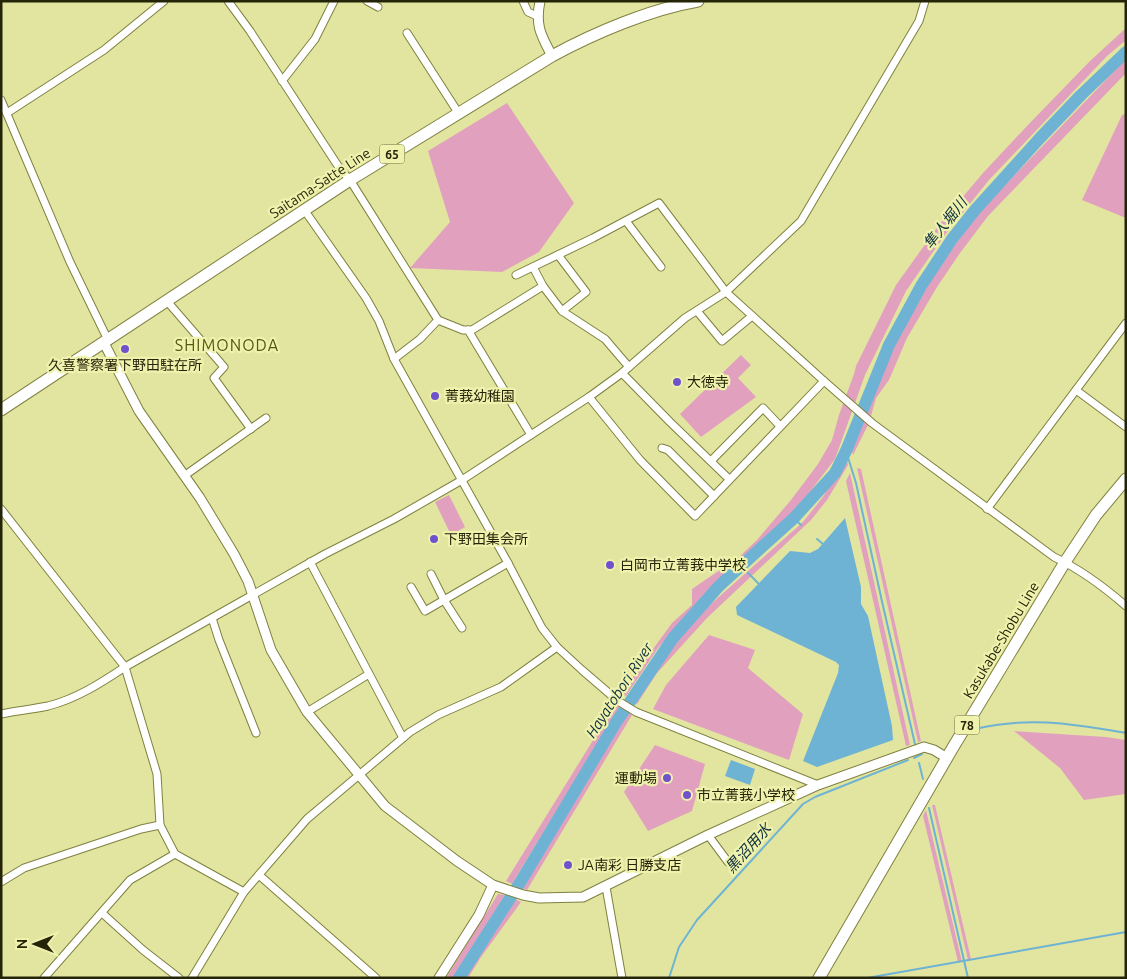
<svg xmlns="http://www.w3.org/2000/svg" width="1127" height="979" viewBox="0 0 1127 979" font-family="Ubuntu,'Noto Sans JP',sans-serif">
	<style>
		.green { fill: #e1a1be }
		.water { fill: #6eb3d4 }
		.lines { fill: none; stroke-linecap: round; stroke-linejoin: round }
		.stream { stroke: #6eb3d4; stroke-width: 2 }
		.river { stroke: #6eb3d4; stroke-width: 12 }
		.minor-casing { stroke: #7f813f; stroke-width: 9 }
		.tertiary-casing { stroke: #7f813f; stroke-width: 11 }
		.primary-casing { stroke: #7f813f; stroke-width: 13 }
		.minor { stroke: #fff; stroke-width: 7 }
		.tertiary { stroke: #fff; stroke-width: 9 }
		.primary { stroke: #fff; stroke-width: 11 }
		.poi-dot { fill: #6f52cc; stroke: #eff2ad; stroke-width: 2 }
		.labels { text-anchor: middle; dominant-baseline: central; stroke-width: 4.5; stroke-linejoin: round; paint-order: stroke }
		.shield { fill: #eff2ad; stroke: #61623a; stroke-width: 1 }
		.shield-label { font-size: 12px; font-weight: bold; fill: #242409 }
		.street-label { font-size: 14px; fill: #242409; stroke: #eff2ad }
		.poi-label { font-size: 14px; fill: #242409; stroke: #eff2ad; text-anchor: start }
		.water-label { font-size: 15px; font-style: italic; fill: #0e2f3d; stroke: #eff2ad }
		.quarter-label { font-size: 16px; letter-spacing: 1px; fill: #575811; stroke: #eff2ad }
	</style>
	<rect width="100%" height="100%" fill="#e2e5a0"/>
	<g class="green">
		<polygon points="1126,28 1126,40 1107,56 989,180 944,236 906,291 865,375 835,459 803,501 759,550 696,604 658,648 626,696 621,693 672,623 692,605 692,589 739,557 756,541 791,500 818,464 832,440 839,415 854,374 856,366 896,285 939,225 983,173 1026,127 1090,61"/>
		<polygon points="1126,59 1126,73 988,216 960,253 937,287 907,338 889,380 876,398 871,416 866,412 891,353 917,302 946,257 981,210"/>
		<polygon points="507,103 574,203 539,252 502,272 410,268 450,222 428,151"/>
		<polygon points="1126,114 1126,218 1082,200 1122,115"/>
		<polygon points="741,355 751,365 738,378 756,397 701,437 680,414"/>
		<polygon points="862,421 868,425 853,455 851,448"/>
		<polygon points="847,459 848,465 827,500 811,520 707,618 657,673 637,704 634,702 673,644 703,611 803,522 822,498"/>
		<polygon points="857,468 861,469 921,741 918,742"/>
		<polygon points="850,473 910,745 906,746 846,481"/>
		<polygon points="449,495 465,527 451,535 435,502"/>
		<polygon points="709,635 755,650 748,668 803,714 789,760 653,709 666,685"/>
		<polygon points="616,703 620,706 512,884 506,881"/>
		<polygon points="628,711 632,715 527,890 520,887"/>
		<polygon points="1014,731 1106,737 1126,740 1126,794 1084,800 1060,768"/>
		<polygon points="655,745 705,764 692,811 648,831 624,792"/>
		<polygon points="932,805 935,805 971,959 968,960"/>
		<polygon points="926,810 962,962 958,962 923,816"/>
		<polygon points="498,894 505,895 453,978 446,978"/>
		<polygon points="513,898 521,902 481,957 468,978 463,978"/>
	</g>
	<g class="water">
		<polygon points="845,518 861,587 861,604 868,616 892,726 893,740 817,767 803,761 838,673 839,665 836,662 737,615 736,607 790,551 810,553 818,549"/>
		<polygon points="731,760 755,769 750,785 725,776"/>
	</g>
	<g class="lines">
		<g class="stream">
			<polyline points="846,451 856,483 883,606 915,744"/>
			<polyline points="794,518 801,525"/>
			<polyline points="817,539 823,544"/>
			<polyline points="741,566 759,584"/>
			<path d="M975,729c54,-13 97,-5 151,4"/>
			<polyline points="914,758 922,754"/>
			<polyline points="919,763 923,779"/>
			<polyline points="929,808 968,978"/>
			<polyline points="669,978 679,947 697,920 803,804 815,797 908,760"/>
			<polyline points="867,978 1126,932"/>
		</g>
		<polyline class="river" points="459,978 521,881 615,724 673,638 719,586 794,518 835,473 846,451 889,345 921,286 952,239 975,210 1040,138 1081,95 1126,52"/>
		<g class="minor-casing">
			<g id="minor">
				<polyline points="228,1 250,31 340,169 350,180 438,320 463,330 472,330 543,286 562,311 605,339 629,367"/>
				<polyline points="367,1 378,7"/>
				<polyline points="523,1 528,12 537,16"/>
				<polyline points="407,33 459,114"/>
				<polyline points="282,81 315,39 334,1"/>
				<polyline points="1,100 70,262 108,340"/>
				<polyline points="7,113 104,50 164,1"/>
				<polyline points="305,211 366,298 379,321 394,359 508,563 542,628 557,647 582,670 618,701 636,712 818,785"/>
				<polyline points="626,221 661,267"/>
				<polyline points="558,255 586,292 562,311"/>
				<polyline points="533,267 543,286"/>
				<path d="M516,275l77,-37 66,-35 67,89 98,89 48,42 182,134c26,12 50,30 72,49"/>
				<polyline points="166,300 224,367 214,378 251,429"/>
				<polyline points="697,311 722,341 752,316"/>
				<polyline points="468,330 531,435"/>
				<polyline points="394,359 420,339 438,320"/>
				<polyline points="622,373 670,422 729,479"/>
				<polyline points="1076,390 1126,427"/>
				<polyline points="589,397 640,460 695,516 824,381"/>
				<polyline points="662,448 668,450 714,496"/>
				<polyline points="711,461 763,408 780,426"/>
				<polyline points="184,476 266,418"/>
				<polyline points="1,509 125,667 157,774 160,825 175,854 244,892"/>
				<polyline points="987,509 1126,323"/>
				<polyline points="310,562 403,738"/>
				<polyline points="431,574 444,600 462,628"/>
				<polyline points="411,587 425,611 508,563"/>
				<polyline points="212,618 219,640 256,733"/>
				<polyline points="307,712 369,674"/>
				<path d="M1,714c16,-3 32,-5 47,-8 28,-7 53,-23 77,-39l200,-113 69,-35 68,-39 127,-83 33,-24 63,-55 41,-26 75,-71 118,-200 6,-20"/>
				<polyline points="708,835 728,862"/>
				<polyline points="259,875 376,978"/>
				<polyline points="1,882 24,868 141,829 160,825"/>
				<polyline points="606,887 622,978"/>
				<polyline points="102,913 143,950 179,978"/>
				<polyline points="44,978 130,880 175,854"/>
				<polyline points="192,978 244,892 307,819 410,732 438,715 501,687 557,647"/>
			</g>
		</g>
		<g class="tertiary-casing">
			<g id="tertiary">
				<path d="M540,1c-5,25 1,34 12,55"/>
				<polyline points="104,343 139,411 200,498 234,554 248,581 271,650 307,712 385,806 457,861 493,885 523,895 539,898 583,897 708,835 818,785 924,747 934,750 947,758"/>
				<polyline points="439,978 479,915 493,885"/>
			</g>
		</g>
		<g class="primary-casing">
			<g id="primary">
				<path d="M1,410l349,-230 202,-124c42,-23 99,-47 146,-55"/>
				<polyline points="819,978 952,749 1065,562 1096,515 1126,479"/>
			</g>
		</g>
		<use href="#minor" class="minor"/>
		<use href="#tertiary" class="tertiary"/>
		<use href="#primary" class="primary"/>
	</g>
	<g class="poi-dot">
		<circle cx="125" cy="349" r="5"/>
		<circle cx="677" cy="382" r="5"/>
		<circle cx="435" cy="396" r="5"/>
		<circle cx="434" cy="539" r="5"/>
		<circle cx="610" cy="565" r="5"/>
		<circle cx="667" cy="778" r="5"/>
		<circle cx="687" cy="795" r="5"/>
		<circle cx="568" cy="865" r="5"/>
	</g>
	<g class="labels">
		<g class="shield">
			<rect x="379.5" y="144.5" width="25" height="19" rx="4"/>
			<rect x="954.5" y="715.5" width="25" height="19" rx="4"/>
		</g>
		<g class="shield-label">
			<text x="392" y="154">65</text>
			<text x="967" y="725">78</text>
		</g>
		<g class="street-label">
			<text transform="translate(320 183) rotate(-33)">Saitama-Satte Line</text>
			<text transform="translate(1001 640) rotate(-59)">Kasukabe-Shobu Line</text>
		</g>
		<g class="poi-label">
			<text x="125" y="365" text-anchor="middle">久喜警察署下野田駐在所</text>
			<text x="687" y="382">大徳寺</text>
			<text x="445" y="396">菁莪幼稚園</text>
			<text x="444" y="539">下野田集会所</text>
			<text x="620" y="565">白岡市立菁莪中学校</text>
			<text x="657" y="778" text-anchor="end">運動場</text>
			<text x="697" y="795">市立菁莪小学校</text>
			<text x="578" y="865">JA南彩 日勝支店</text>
		</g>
		<g class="water-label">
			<text transform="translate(945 223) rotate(-52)">隼人堀川</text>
			<text transform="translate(619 690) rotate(-57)">Hayatobori River</text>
			<text transform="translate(748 848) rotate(-48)">黒沼用水</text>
		</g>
		<g class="quarter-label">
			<text x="227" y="345">SHIMONODA</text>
		</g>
	</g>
	<rect width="1127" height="979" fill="none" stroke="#242409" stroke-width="5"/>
	<g transform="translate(35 944) rotate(270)" stroke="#eff2ad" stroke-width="4" paint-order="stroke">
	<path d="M0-4L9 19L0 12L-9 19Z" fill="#242409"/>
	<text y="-8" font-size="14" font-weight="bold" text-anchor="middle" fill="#242409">N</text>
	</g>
</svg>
